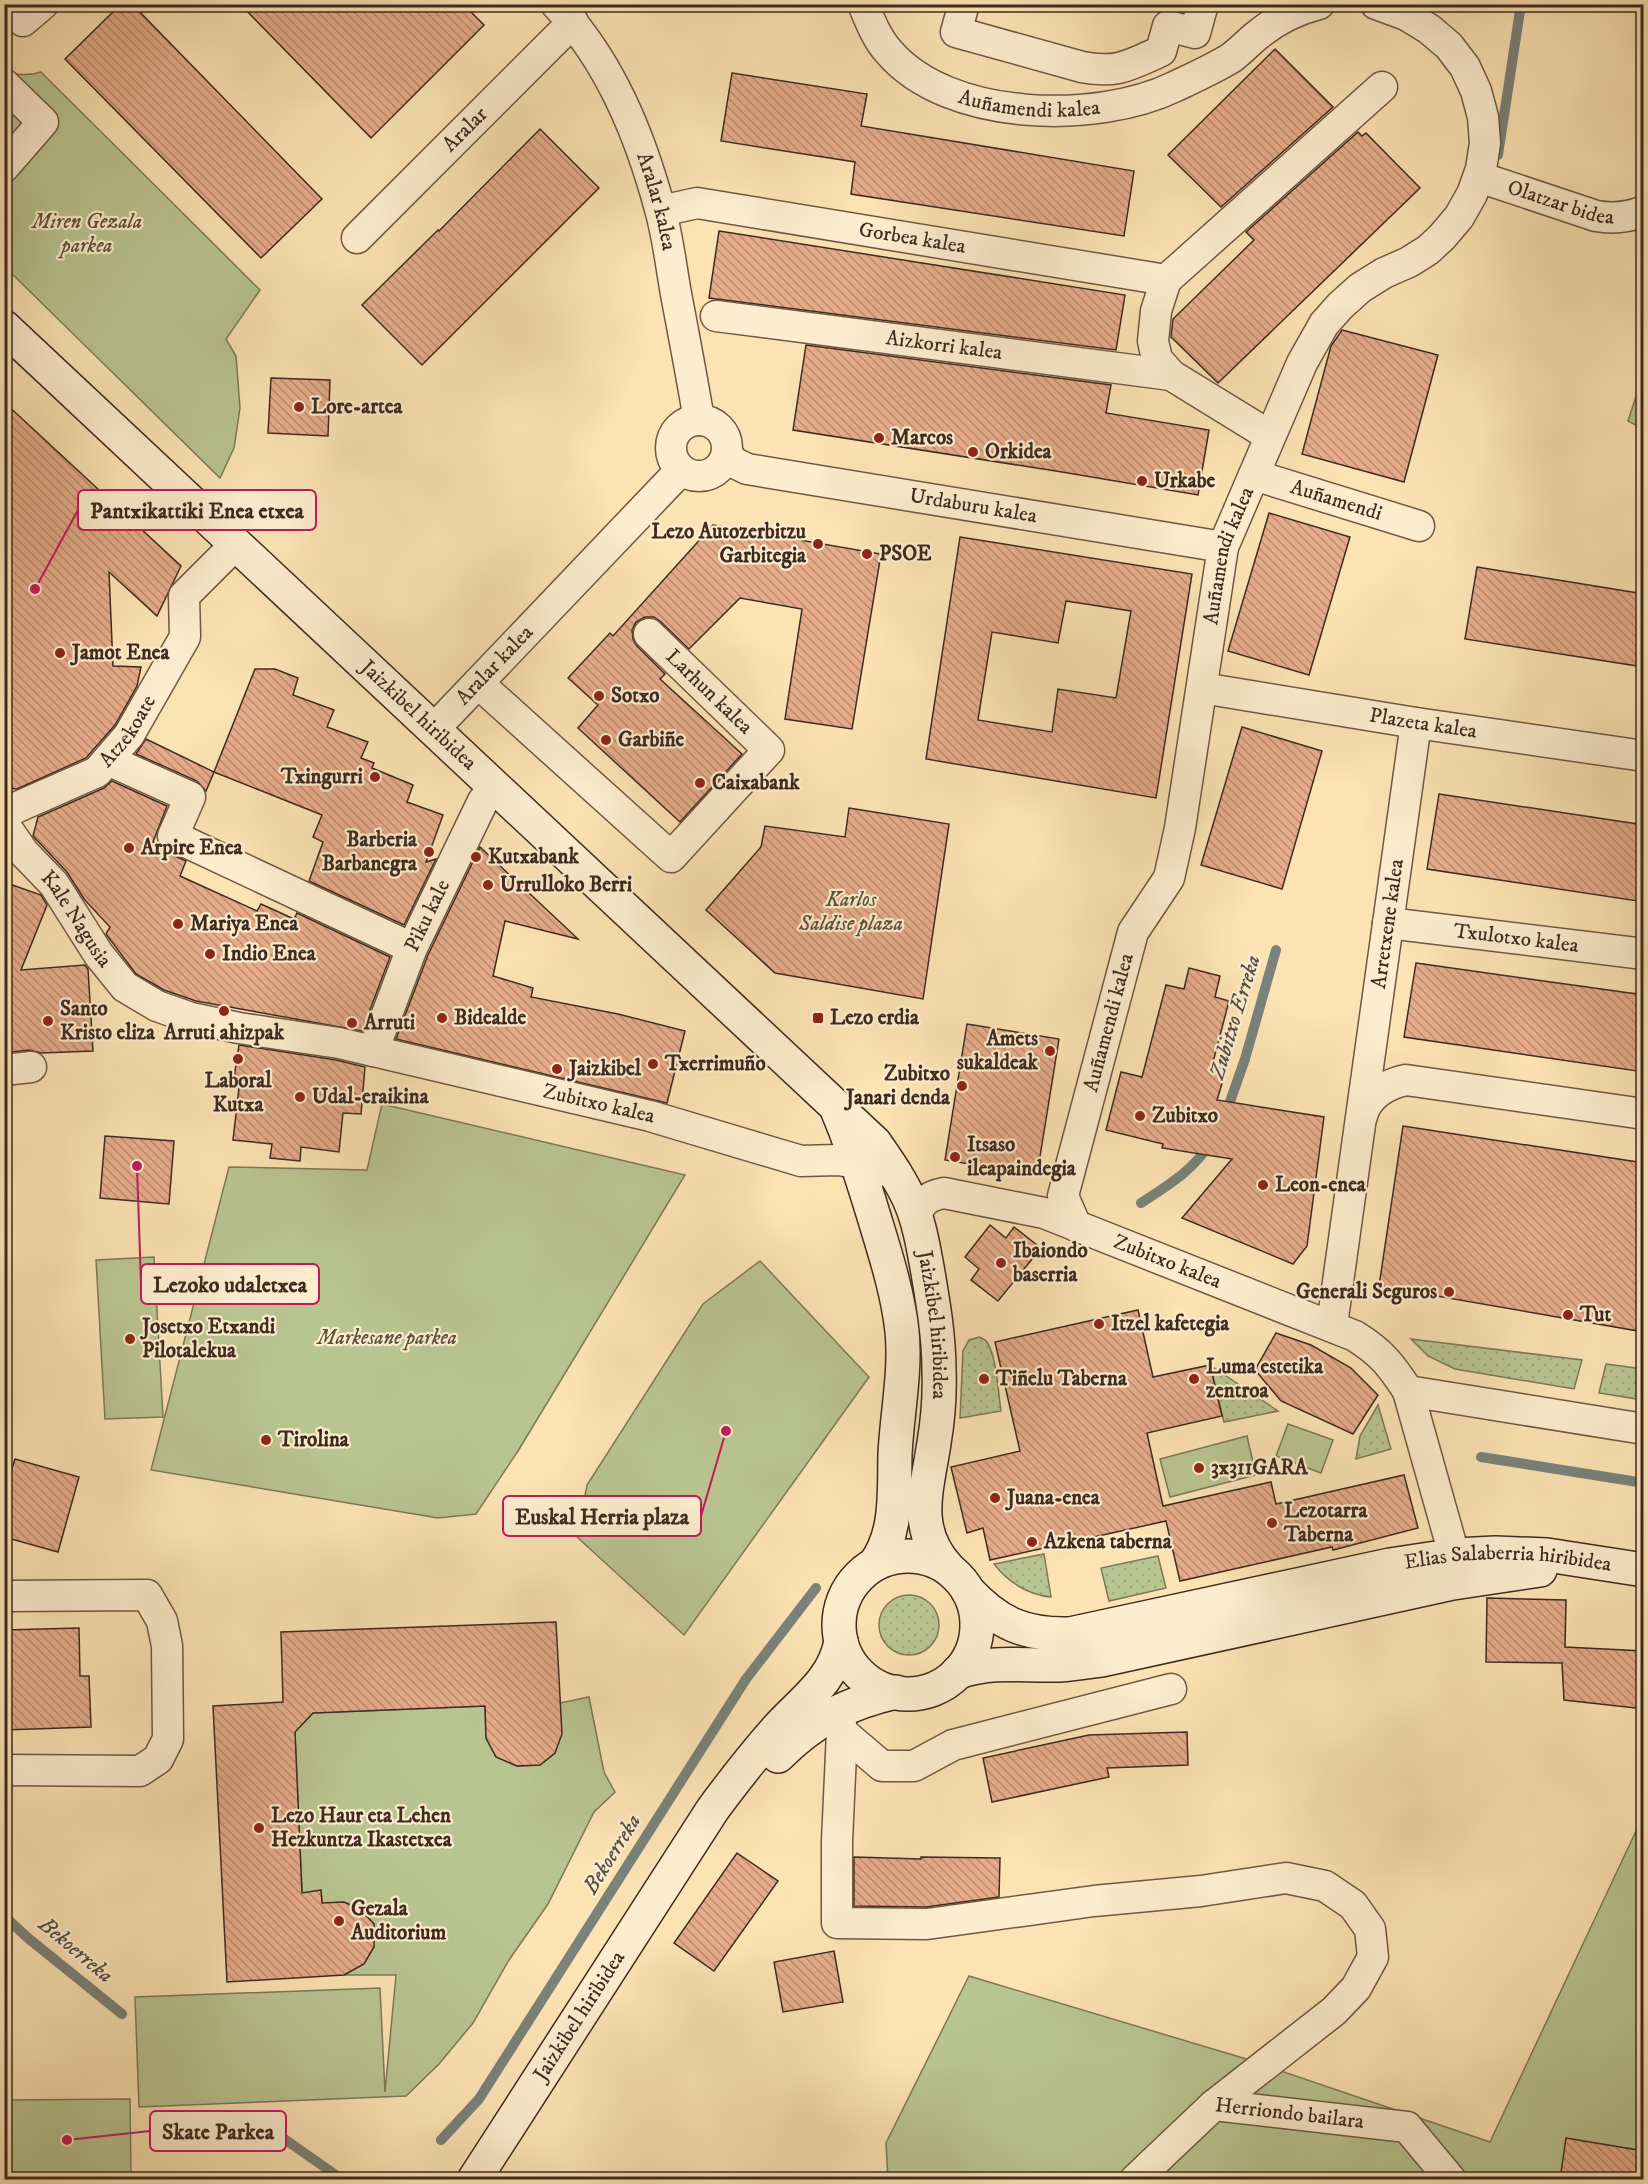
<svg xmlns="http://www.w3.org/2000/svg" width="1648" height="2184" viewBox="0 0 1648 2184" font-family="'IM FELL DW Pica',serif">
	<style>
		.green { fill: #b9c591; stroke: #7c7858; stroke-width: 1.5 }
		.garden { fill: url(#garden-dots); stroke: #7c7858; stroke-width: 1.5 }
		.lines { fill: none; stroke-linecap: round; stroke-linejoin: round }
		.stream { stroke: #7a827a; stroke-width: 10 }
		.building { fill: url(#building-back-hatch); stroke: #3e2a1f; stroke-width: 1.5; fill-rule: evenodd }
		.street-casing { stroke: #6e5844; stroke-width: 33 }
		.secondary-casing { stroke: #3e2a1f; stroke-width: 36 }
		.street { stroke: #fdedce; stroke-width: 30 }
		.secondary { stroke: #fdedce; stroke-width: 33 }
		.poi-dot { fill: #8f2418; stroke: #fdedce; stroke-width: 2 }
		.labels { text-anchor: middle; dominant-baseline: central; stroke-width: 4.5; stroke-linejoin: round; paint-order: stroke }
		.street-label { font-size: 21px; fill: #3e2a1f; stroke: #fdedce }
		.park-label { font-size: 21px; font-style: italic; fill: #5d513c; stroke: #fdedce }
		.poi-label { font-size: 21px; font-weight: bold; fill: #3e2a1f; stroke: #fdedce; text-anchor: start }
		.water-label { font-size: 22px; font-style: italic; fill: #574e45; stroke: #fdedce }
		.leader { fill: none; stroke: #c2185b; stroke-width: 2 }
		.callout-dot { fill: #c2185b; stroke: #fdedce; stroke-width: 2 }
		.callout { fill: #fdedce; stroke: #c2185b; stroke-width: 2 }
		.callout-label { font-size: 22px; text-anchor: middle; font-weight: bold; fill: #3e2a1f }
	</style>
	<defs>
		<pattern id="garden-dots" width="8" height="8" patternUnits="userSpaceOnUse" patternTransform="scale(1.5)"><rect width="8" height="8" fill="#b9c591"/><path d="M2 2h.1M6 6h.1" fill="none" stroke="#a0a97d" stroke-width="1.8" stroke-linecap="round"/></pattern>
		<pattern id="building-back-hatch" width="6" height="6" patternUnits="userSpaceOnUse" patternTransform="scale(1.5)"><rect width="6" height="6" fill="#e6ac8a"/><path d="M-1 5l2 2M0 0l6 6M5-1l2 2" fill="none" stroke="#bc8c70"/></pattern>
	</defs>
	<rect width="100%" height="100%" fill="#fce3b4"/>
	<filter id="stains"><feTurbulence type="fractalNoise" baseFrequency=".00333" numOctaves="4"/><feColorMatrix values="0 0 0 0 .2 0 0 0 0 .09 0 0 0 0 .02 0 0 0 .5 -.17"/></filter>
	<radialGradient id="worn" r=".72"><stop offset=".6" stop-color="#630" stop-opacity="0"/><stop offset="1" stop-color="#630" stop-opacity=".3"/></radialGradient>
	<g class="green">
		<polygon points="1141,5 1186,5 1183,16"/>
		<path d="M4,71c14,4 24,5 37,1l219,218 -34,49 10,17 4,52 -6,40 -14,30 -215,-211z"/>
		<polygon points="1643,375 1643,429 1628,421"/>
		<polygon points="382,1104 685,1175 518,1451 476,1514 438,1518 151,1470 229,1167 367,1170"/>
		<polygon points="154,1257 163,1417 105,1419 96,1260"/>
		<polygon points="760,1261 869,1377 684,1635 577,1537 587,1485 703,1304"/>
		<polygon points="1288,1424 1333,1440 1321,1473 1276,1456"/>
		<polygon points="1247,1436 1256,1475 1170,1497 1160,1459"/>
		<path d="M589,1697l15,75 11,20 -21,20 -46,92 -39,56 -36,63 -34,41 -33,32 -267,11 -4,-110 245,-9 5,104 11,-117h-52c26,-14 30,-21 30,-51 -19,-21 -24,-22 -52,-21l-1,-13 -19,3 -7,-161 18,-19 172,-7 1,32 10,19 21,9 23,-1 15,-12 5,-50z"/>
		<polygon points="1636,1831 1643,1832 1643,2179 888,2179 886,2143 969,1976 1243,2058 1490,2142"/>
		<polygon points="130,2099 131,2179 5,2179 5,2100"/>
	</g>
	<g class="garden">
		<path d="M979,1337c4,2 5,1 8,5 10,16 11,50 14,69l-41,7 3,-67 6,-11z"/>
		<polygon points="1411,1339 1582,1360 1574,1389 1455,1369 1428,1356"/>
		<polygon points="1606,1364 1643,1369 1643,1400 1599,1393"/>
		<polygon points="1210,1365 1278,1411 1224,1422"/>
		<polygon points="1378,1405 1391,1449 1356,1459 1360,1436"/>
		<path d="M1044,1554l7,43c-23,-2 -43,-15 -57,-33z"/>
		<polygon points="1158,1556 1166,1588 1109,1601 1101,1568"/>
		<circle cx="909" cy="1625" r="30"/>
	</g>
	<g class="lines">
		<g class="stream">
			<polyline points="1498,155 1521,4"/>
			<polyline points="1226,1113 1245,1059 1276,950"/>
			<path d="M1141,1203c26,-17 53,-33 69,-60"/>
			<polyline points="1481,1457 1644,1483"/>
			<polyline points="4,1916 28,1938 122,2014"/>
			<polyline points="263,2124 343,2180"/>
			<polyline points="441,2140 479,2099 746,1679 816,1588"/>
		</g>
	</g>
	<g class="building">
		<polygon points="121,4 132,4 322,199 261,258 65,59"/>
		<polygon points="240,4 463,4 484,25 371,138"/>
		<polygon points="1275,49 1333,107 1221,207 1168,155"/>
		<polygon points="732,73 867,94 861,126 1134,171 1124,236 851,194 855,162 721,141"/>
		<polygon points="540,129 599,188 422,365 362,305 438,230 439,231"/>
		<polygon points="1358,132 1362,136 1366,133 1420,188 1218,383 1171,337 1173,319 1254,240 1246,232"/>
		<polygon points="719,231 1125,295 1116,350 709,298"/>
		<polygon points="1342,330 1438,355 1404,482 1302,454 1331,346"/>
		<polygon points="806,345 1111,385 1106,413 1209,430 1198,495 1062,472 793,430"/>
		<polygon points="271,378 330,380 328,436 268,433"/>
		<polygon points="4,402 181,566 157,616 109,572 113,666 141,667 137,686 115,725 86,758 17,789 8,788 9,676 4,635"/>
		<polygon points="1269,513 1350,537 1309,675 1228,651"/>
		<polygon points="713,525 881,554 852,729 785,719 802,609 740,598 689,649 661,622 654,617 645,617 636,622 632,630 633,639 637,646 665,674 660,679 742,754 680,822 578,728 598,705 568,678 610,633 613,636"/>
		<path d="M960,537l232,37 -36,224 -230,-39zM1066,601l65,10 -15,87 -58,-9 -6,43 -74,-12 14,-88 66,11z"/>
		<polygon points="1477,567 1644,594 1644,667 1465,639"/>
		<polygon points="255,669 275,669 298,678 293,695 334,710 327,727 368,742 361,758 374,763 372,768 413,785 407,802 443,815 426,862 436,859 404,925 309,881 323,842 313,837 322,815 214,772"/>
		<polygon points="1242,727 1322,751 1282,889 1201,865"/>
		<polygon points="146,739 214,772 206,791 197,781 136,754"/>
		<polygon points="112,781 167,806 153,842 158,844 166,852 186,861 180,876 257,911 261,904 294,919 297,913 390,957 362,1031 196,1001 164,990 136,974 106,934 110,927 84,899 67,872 33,836 38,817 104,788"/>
		<polygon points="1439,794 1644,825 1644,902 1427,869"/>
		<polygon points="849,808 949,824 923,999 775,973 706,910 761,847 765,826 845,837"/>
		<polygon points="480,847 578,939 505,921 493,976 533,988 531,997 618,1014 685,1031 667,1103 396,1039 428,955"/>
		<polygon points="4,882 41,895 47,905 21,970 85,965 88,969 93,1051 41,1053 29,1050 4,1053"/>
		<polygon points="1416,963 1644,995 1644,1072 1404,1037"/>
		<polygon points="1189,968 1220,976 1215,997 1229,1001 1212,1066 1226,1070 1217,1100 1324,1117 1307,1246 1293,1264 1182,1218 1232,1159 1162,1148 1163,1144 1106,1130 1121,1072 1142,1077 1166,985 1184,989"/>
		<polygon points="967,1024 1059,1039 1037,1175 945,1160"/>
		<polygon points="239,1045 336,1060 365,1067 361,1114 343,1113 339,1152 301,1147 300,1161 270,1158 272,1144 233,1140 240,1079 234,1078"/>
		<polygon points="1403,1126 1644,1163 1644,1332 1379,1286"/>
		<polygon points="105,1136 174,1141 169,1204 100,1198"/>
		<polygon points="990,1225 1006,1238 1014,1227 1037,1245 1029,1254 1033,1258 998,1301 971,1280 979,1269 965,1257"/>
		<polygon points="1138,1310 1153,1377 1210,1365 1222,1416 1147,1433 1163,1506 1271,1482 1276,1504 1404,1475 1418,1528 1333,1550 1332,1547 1180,1581 1166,1521 990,1560 983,1528 967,1533 951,1467 1020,1451 995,1342"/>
		<polygon points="1276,1333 1311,1345 1351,1368 1378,1395 1353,1434 1281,1401 1255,1370"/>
		<polygon points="15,1459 79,1477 58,1552 4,1537 4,1494"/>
		<polygon points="1487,1598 1566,1600 1565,1647 1644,1651 1644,1709 1564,1700 1562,1663 1486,1662"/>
		<polygon points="556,1622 562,1734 555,1753 540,1765 517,1766 496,1757 486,1738 485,1706 313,1713 295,1732 302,1893 321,1890 322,1903 344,1902 360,1909 374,1924 374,1947 364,1964 344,1975 227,1982 213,1706 283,1702 281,1632"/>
		<polygon points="79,1628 80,1676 89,1676 91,1727 4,1730 4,1630"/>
		<polygon points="1187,1732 1188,1765 1107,1768 1109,1777 992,1802 983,1758 1089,1735"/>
		<polygon points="737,1853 778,1881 714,1971 674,1943"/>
		<polygon points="854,1857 921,1859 921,1857 1000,1858 999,1897 926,1907 854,1906"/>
		<polygon points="834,1951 843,2002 783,2012 774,1962"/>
		<polygon points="1566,2138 1644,2151 1644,2180 1560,2180"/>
	</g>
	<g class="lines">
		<g class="street-casing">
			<g id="street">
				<path id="s1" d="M556,4c54,57 84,131 104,205 8,28 11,57 16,85 8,42 16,84 23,126"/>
				<path id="s2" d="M863,4c7,17 14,35 26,48 60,70 208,72 285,35 19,-9 39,-18 57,-29 8,-6 16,-14 24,-21 19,-16 40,-27 64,-33"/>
				<path d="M964,4l-8,28 126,35c35,7 48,-2 79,-16l7,-25 27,7 8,-29"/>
				<polyline points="23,21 43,4"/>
				<polyline points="4,84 43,122 4,167"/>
				<path id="s3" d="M1479,177l117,39c17,3 31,2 48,-5"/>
				<path id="s4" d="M661,211l36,-8 469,77"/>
				<path id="s5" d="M357,238l216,-216"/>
				<path id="s6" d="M716,316l455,59"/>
				<circle cx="699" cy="448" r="28"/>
				<polyline points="1270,436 1171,375 1157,359 1153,341 1156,311 1166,280 1382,87"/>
				<path id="s7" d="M727,455l8,8 12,6 476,78"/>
				<path id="s8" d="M1254,475l165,51"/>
				<polyline points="478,683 671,857 769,750 649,634"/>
				<path id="s9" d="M1202,688l214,35 228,33"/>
				<path id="s10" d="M434,729l247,-259"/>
				<polyline points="108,760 190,797 173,836 412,948"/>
				<path id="s11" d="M4,813l93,-41 32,-37 56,-98 -1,-41 52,-52"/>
				<path id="s12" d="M4,824l20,29 30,31 45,71 26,32 32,19 34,12 48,10 100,15 311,73 151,45 37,-1 19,3 19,9"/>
				<path id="s13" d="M1388,923l256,31"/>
				<path id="s14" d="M373,1051l39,-103 71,-147 13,-14"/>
				<polyline points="4,1070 31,1067"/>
				<path d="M1362,1116c5,-21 25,-32 44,-36l238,34"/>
				<path id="s15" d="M916,1221c2,-18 11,-25 28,-28l100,20 311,123c27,17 36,29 53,55l236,38"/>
				<path id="s16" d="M1076,1226l-13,-30 70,-264 36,-54 11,-50 43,-281 79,-184 22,-39 16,-18 20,-18 24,-15 25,-11 19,-12 14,-13 17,-20 13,-23 9,-25 4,-26 -2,-26 -7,-26 -11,-24 -16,-21 -20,-17 -23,-14 -30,-11"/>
				<path id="s17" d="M1332,1325l84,-602"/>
				<polyline points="1408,1391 1453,1551 1462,1561 1475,1568"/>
				<polyline points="4,1596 147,1595 162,1621 167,1646 168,1739 158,1759 140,1771 4,1770"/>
				<polyline points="839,1710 842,1732 837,1841 837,1923 927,1924 1094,1901 1201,1891 1286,1878 1325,1886 1353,1905 1370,1929 1373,1957 1356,1988 1334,2011 1214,2105 1135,2180"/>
				<polyline points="842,1732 882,1766 914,1766 953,1745 1171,1689"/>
				<path id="s18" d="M1214,2105l193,22 44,53"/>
			</g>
		</g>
		<g class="secondary-casing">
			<g id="secondary">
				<path id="s19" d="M4,327l871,816c13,19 26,37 35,58 9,21 13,44 17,66 6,35 12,69 12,104 1,25 -1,48 -5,72 -7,47 -22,86 14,125"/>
				<path d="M838,1112c15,35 26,72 37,108 11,36 23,74 27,111 4,41 -5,82 -7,123 -1,38 3,78 -20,110"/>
				<circle cx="908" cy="1625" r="69"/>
				<path id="s20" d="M968,1591c31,33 57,44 102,43l320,-69 66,-10 39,-2 52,2 97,15"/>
				<path d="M958,1672c38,-12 65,-6 102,-7 14,-1 28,-3 42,-5l351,-77 87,-13"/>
				<path d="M778,1756c36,-36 70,-53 118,-64"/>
				<path id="s21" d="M474,2180l239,-371c20,-27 41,-54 64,-80 25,-28 57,-48 64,-88"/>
			</g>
		</g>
		<use href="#street" class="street"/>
		<use href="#secondary" class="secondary"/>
	</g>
	<g class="poi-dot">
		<circle cx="299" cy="407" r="6"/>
		<circle cx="879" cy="438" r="6"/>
		<circle cx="973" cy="452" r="6"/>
		<circle cx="1142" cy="481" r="6"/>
		<circle cx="818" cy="544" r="6"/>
		<circle cx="867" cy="554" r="6"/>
		<circle cx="60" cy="653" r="6"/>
		<circle cx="599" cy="696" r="6"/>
		<circle cx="606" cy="740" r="6"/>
		<circle cx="375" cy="777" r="6"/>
		<circle cx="700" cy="783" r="6"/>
		<circle cx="129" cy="848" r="6"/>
		<circle cx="429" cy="852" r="6"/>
		<circle cx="476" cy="857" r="6"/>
		<circle cx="488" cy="885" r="6"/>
		<circle cx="178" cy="924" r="6"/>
		<circle cx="210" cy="954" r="6"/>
		<circle cx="224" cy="1011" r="6"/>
		<circle cx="442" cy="1018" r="6"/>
		<rect x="812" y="1012" width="12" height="12" rx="3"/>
		<circle cx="48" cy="1021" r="6"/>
		<circle cx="352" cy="1023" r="6"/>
		<circle cx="1050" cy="1051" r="6"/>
		<circle cx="238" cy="1059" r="6"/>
		<circle cx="653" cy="1064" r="6"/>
		<circle cx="557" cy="1069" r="6"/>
		<circle cx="962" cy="1086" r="6"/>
		<circle cx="300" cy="1097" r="6"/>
		<circle cx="1140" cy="1116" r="6"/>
		<circle cx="955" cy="1157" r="6"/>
		<circle cx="1263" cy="1185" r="6"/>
		<circle cx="1001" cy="1263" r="6"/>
		<circle cx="1449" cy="1292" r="6"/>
		<circle cx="1568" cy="1315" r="6"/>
		<circle cx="1099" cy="1324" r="6"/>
		<circle cx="130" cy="1339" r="6"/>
		<circle cx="984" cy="1379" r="6"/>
		<circle cx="1194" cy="1379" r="6"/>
		<circle cx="266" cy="1440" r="6"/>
		<circle cx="1199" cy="1468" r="6"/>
		<circle cx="995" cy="1498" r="6"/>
		<circle cx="1272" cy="1523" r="6"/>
		<circle cx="1032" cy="1542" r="6"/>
		<circle cx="259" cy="1828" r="6"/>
		<circle cx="339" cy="1921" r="6"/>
	</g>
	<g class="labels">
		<g class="street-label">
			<text stroke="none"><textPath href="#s2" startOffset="210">Auñamendi kalea</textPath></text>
			<text stroke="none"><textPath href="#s5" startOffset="153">Aralar</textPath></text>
			<text stroke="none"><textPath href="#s3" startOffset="86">Olatzar bidea</textPath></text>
			<text stroke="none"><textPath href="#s1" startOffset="224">Aralar kalea</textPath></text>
			<text stroke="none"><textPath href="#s4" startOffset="255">Gorbea kalea</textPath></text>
			<text stroke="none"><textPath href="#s6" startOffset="230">Aizkorri kalea</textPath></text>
			<text stroke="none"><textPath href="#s8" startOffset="86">Auñamendi</textPath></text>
			<text stroke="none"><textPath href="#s7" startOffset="254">Urdaburu kalea</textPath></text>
			<text stroke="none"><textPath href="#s16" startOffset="699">Auñamendi kalea</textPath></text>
			<text stroke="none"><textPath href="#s10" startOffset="88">Aralar kalea</textPath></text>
			<text transform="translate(709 692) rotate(44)">Larhun kalea</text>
			<text stroke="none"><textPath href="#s19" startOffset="568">Jaizkibel hiribidea</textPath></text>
			<text stroke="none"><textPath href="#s9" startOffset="224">Plazeta kalea</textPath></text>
			<text stroke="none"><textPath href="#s11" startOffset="153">Atzekoate</textPath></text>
			<text stroke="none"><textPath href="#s14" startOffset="146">Piku kale</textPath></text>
			<text stroke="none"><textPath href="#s12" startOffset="120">Kale Nagusia</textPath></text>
			<text stroke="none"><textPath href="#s17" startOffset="405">Arretxene kalea</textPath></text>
			<text stroke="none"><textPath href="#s13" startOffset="129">Txulotxo kalea</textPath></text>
			<text stroke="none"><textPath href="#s16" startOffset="212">Auñamendi kalea</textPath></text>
			<text stroke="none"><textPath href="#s12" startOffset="694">Zubitxo kalea</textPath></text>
			<text stroke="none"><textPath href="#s15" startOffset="278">Zubitxo kalea</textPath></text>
			<text stroke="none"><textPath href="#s19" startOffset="1388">Jaizkibel hiribidea</textPath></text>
			<text stroke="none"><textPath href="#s20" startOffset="561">Elias Salaberria hiribidea</textPath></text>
			<text stroke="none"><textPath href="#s21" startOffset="195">Jaizkibel hiribidea</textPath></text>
			<text stroke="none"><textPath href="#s18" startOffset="76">Herriondo bailara</textPath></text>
		</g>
		<g class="park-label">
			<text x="87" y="222">Miren Gezala<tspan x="87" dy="24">parkea</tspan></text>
			<text x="851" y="900">Karlos<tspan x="851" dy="24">Saldise plaza</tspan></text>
			<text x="387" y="1338">Markesane parkea</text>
		</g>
		<g class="poi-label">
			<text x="311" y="407">Lore-artea</text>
			<text x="891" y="438">Marcos</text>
			<text x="985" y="452">Orkidea</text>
			<text x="1154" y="481">Urkabe</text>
			<text x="806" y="532" text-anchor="end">Lezo Autozerbitzu<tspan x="806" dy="24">Garbitegia</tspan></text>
			<text x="879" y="554">PSOE</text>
			<text x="72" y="653">Jamot Enea</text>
			<text x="611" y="696">Sotxo</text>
			<text x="618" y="740">Garbiñe</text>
			<text x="363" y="777" text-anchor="end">Txingurri</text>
			<text x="712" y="783">Caixabank</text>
			<text x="417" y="840" text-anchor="end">Barberia<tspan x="417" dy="24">Barbanegra</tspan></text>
			<text x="141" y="848">Arpire Enea</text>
			<text x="488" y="857">Kutxabank</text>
			<text x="500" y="885">Urrulloko Berri</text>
			<text x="190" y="924">Mariya Enea</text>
			<text x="222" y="954">Indio Enea</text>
			<text x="60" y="1009">Santo<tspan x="60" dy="24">Kristo eliza</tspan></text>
			<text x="454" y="1018">Bidealde</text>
			<text x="830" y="1018">Lezo erdia</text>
			<text x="364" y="1023">Arruti</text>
			<text x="224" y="1033" text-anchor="middle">Arruti ahizpak</text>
			<text x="1038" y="1039" text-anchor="end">Amets<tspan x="1038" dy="24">sukaldeak</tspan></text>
			<text x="665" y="1064">Txerrimuño</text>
			<text x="569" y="1069">Jaizkibel</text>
			<text x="950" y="1074" text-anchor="end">Zubitxo<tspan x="950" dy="24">Janari denda</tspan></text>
			<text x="238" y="1081" text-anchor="middle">Laboral<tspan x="238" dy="24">Kutxa</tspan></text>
			<text x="312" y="1097">Udal-eraikina</text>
			<text x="1152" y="1116">Zubitxo</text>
			<text x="967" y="1145">Itsaso<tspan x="967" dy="24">ileapaindegia</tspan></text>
			<text x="1275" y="1185">Leon-enea</text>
			<text x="1013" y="1251">Ibaiondo<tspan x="1013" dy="24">baserria</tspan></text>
			<text x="1437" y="1292" text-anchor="end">Generali Seguros</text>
			<text x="1580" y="1315">Tut</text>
			<text x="1111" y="1324">Itzel kafetegia</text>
			<text x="142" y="1327">Josetxo Etxandi<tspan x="142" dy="24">Pilotalekua</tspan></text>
			<text x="1206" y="1367">Luma estetika<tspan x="1206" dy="24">zentroa</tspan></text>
			<text x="996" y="1379">Tiñelu Taberna</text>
			<text x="278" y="1440">Tirolina</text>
			<text x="1211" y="1468">3x311GARA</text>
			<text x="1007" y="1498">Juana-enea</text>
			<text x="1284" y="1511">Lezotarra<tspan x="1284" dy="24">Taberna</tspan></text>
			<text x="1044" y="1542">Azkena taberna</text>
			<text x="271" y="1816">Lezo Haur eta Lehen<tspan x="271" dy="24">Hezkuntza Ikastetxea</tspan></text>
			<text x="351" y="1909">Gezala<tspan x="351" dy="24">Auditorium</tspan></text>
		</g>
		<g class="water-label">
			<text transform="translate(1235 1017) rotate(-73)">Zubitxo Erreka</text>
			<text transform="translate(612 1854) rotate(-58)">Bekoerreka</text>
			<text transform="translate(76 1950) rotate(40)">Bekoerreka</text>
		</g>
	</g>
	<path class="leader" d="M35 589L78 510M137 1166L141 1284M726 1431L701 1516M67 2140L150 2131"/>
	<g class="callout-dot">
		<circle cx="35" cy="589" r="6"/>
		<circle cx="137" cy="1166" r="6"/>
		<circle cx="726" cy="1431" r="6"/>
		<circle cx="67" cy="2140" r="6"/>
	</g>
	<g class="callout">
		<rect x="78" y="490" width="238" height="40" rx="6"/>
		<rect x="141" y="1264" width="178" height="40" rx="6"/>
		<rect x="503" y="1496" width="198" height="40" rx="6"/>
		<rect x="150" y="2111" width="136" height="40" rx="6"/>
	</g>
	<g class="callout-label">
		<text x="197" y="518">Pantxikattiki Enea etxea</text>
		<text x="230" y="1292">Lezoko udaletxea</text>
		<text x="602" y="1524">Euskal Herria plaza</text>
		<text x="218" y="2139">Skate Parkea</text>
	</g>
	<rect width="1648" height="2184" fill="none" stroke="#fce3b4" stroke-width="24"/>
	<rect x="6" y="6" width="1636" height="2172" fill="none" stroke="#3e2a1f" stroke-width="3"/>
	<rect x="12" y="12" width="1624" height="2160" fill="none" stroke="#3e2a1f" stroke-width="1.5"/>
	<rect width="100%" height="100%" filter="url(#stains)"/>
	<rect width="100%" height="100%" fill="url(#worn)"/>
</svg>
